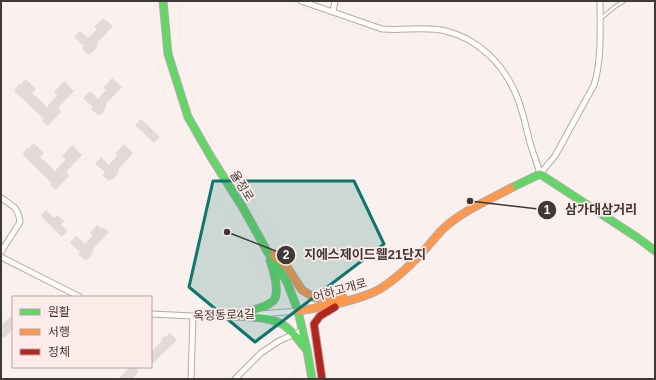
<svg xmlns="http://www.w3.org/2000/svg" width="656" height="380" viewBox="0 0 656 380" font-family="Helvetica,'Noto Sans KR',sans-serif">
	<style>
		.building { fill: #e1dad8 }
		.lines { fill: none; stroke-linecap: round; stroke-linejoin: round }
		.lane-casing { stroke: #b4acab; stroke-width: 4.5 }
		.street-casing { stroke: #b4acab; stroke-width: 7 }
		.fast-casing { stroke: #b4acab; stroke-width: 9 }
		.slow-casing { stroke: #b4acab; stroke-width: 9 }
		.jam-casing { stroke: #b4acab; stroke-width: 9 }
		.path { stroke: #e0dcdc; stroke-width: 1; stroke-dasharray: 1 3; stroke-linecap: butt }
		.lane { stroke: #fefdfc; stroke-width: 2.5 }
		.street { stroke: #fefdfc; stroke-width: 5 }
		.fast { stroke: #63d668; stroke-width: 7 }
		.slow { stroke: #ff974d; stroke-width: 7 }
		.jam { stroke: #b3261e; stroke-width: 7 }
		.marked { fill: #0f766e; fill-opacity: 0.2; stroke: #0f766e; stroke-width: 3; stroke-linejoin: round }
		.labels { text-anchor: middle; stroke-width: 3.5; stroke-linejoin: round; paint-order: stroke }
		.street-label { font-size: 12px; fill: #3f3837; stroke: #feecea }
		.leader { fill: none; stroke: #3f3837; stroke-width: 1.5 }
		.callout-dot { fill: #3f3837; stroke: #feecea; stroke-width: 1.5 }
		.mark-label { font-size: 12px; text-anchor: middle; font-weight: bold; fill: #fff }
		.callout-label { font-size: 13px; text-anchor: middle; font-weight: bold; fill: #3f3837; stroke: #feecea; stroke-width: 3.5; stroke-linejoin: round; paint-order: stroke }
	</style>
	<rect width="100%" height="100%" fill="#faf0ee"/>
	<path class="building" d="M103,18L113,26L97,43L98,44L96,46L97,47L91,54L90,53L88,55L82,48L84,46L74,37L80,31L88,38L97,29L94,27Z
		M112,78L122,87L106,104L107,105L105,107L106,108L103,111L104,112L101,115L99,114L98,115L91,109L93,107L83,98L90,91L98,99L106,90L103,88Z
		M26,79L36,89L32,93L47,107L57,95L54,92L64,81L74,91L58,108L61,112L48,126L42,121L44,119L14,91L16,90L15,89L19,84L20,85Z
		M141,119L160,137L154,143L135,125Z
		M34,143L44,153L40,157L55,171L66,159L62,156L72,145L82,155L66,172L69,176L56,190L50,185L52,183L23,155L24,154L23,153L27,148L28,149Z
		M124,144L133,153L118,170L119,171L117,173L118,174L112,180L111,179L109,181L102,175L105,172L95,164L101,157L109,165L117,156L115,154Z
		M46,210L54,218L57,215L64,221L61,224L67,231L62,237L41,216Z
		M97,225L102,229L103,227L109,232L93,249L94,250L92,252L93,253L87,260L86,259L85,260L78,254L80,252L70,243L76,236L85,244L93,235L90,233Z
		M13,314V329L4,338L1,335V326Z
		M170,333L177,340L151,365V352L162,341L161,340L165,336L166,337Z
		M130,367H135L139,371L132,379H118Z"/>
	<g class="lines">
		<defs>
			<path id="lane" d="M600,19L616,6L624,1"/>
			<path id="street" d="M301,1L382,29C404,31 425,26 446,31C478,39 502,63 515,92C522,107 525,123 529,139C532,151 537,162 540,174
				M333,12L335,1
				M540,174L555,156L594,85C602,59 600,29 600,1
				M1,198C13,206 18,207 20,222L1,252
				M1,257L80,297
				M151,314L193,316L236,315
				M248,315L298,311
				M191,379L193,316
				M235,379L261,353L279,341L303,330"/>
			<path id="fast" d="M163,1L168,54L188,117L211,157L243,208L267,251L287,282L298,311L307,350L312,379
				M511,188L540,174L638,238L655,251
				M234,316C243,313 269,307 274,300C280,291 273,269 270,260
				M236,316C250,317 273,317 285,326C293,332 299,341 306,349"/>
			<path id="slow" d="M273,255L287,267L302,290L315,298L324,299L344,298
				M298,311C323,307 358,301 380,289C391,282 403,272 413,262C424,252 433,239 443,229C462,211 489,200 511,188"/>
			<path id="jam" d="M322,379L314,324L320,316L335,307"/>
		</defs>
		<use href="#lane" class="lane-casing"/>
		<use href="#street" class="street-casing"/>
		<use href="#fast" class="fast-casing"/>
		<use href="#slow" class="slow-casing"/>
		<use href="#jam" class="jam-casing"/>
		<path class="path" d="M155,1V35L154,45L165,96L169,102L183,141L190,149L262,271L269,286
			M180,1C180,8 180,15 180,22C181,73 197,123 226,165C244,191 265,215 282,242C285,248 288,254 291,261
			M285,1L298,6
			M303,8L368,31
			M378,21L390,23
			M400,263L426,237
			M280,303L283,301L286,300
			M340,310L355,306
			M289,346L296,379"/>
		<use href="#lane" class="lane"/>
		<use href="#street" class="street"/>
		<use href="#fast" class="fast"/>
		<use href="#slow" class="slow"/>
		<use href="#jam" class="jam"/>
	</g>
	<path class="marked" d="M213,181H354L384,244L255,342L189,287Z"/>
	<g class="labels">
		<g class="street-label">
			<text transform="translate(242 186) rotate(58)" y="4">율정로</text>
			<text transform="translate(340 290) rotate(-16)" y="4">어하고개로</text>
			<text transform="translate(224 315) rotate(-2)" y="4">옥정동로4길</text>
		</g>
	</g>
	<path class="leader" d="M470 201L547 210M227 232L286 255"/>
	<g class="callout-dot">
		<circle cx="470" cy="201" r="4"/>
		<circle cx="227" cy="232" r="4"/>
		<circle cx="547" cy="210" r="10"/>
		<circle cx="286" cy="255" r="10"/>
	</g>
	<g class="mark-label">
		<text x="547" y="214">1</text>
		<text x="286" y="259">2</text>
	</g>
	<g class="callout-label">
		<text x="601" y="214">삼가대삼거리</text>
		<text x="365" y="259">지에스제이드웰21단지</text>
	</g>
	<rect width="656" height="380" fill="none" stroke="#3f3837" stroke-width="4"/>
	<rect x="12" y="296" width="140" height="72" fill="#feecea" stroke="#b2a4a2"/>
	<rect x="20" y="309" width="20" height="6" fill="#63d668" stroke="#b2a4a2"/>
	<text x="48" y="316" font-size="12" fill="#3f3837">원활</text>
	<rect x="20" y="329" width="20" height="6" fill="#ff974d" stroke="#b2a4a2"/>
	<text x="48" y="336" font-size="12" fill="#3f3837">서행</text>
	<rect x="20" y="349" width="20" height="6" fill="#b3261e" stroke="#b2a4a2"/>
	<text x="48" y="356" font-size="12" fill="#3f3837">정체</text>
</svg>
